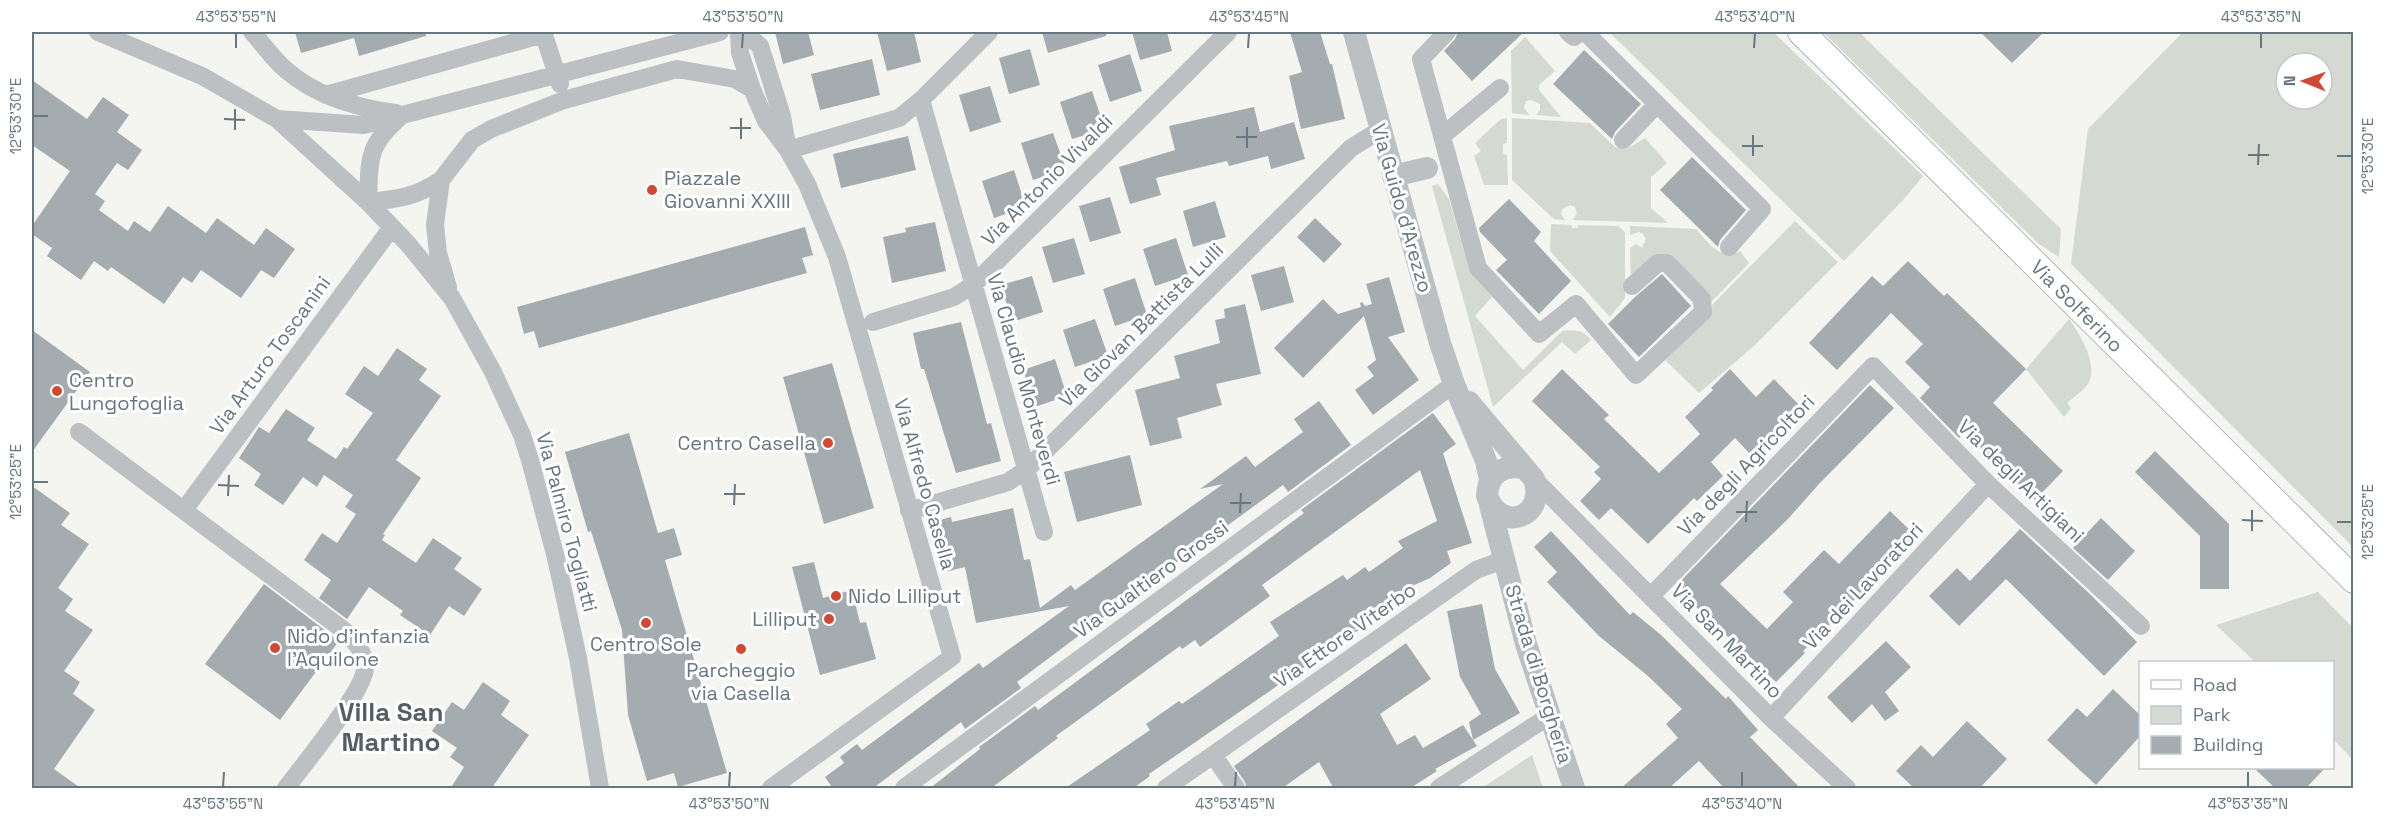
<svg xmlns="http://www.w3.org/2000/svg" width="2385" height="820" viewBox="0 0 2385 820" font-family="'Space Grotesk',sans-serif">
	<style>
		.green { fill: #d4d9d1; fill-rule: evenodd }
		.building { fill: #a4acb0 }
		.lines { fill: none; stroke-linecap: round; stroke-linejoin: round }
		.secondary-casing { stroke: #aeb4b7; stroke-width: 28 }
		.minor { stroke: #bcc0c3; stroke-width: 18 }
		.tertiary { stroke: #bcc0c3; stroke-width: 22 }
		.secondary { stroke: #fff; stroke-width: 26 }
		.ticks { fill: none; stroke: #66777f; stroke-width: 2 }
		.poi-dot { fill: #d24933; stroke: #fff; stroke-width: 2 }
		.labels { text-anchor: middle; stroke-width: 6; stroke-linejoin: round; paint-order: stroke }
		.poi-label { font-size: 20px; fill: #66777f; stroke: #fff; text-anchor: start }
		.street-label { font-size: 20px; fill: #66777f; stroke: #fff }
		.district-label { font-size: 26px; font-weight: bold; fill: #535f65; stroke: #fff }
		.neatline { fill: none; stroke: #66777f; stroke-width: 2 }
		.ticks-label { font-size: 15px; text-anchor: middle; fill: #66777f }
	</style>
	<rect width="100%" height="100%" fill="#f4f4f1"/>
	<path class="green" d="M1609,32H1773L1923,176L1904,199L1844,261Z
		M1823,32H1859L2061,229L2059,257L2039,244Z
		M2183,32H2353V547L2071,264L2088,129ZM2286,63H2322V99H2286Z
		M1525,37L1555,71L1539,85V90L1561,117L1536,115L1540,110V104L1531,100L1526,101L1524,107L1529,115L1512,113L1511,51Z
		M1507,118V143L1503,144V154L1507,155L1508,185H1484L1474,156L1481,151L1475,143L1501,119Z
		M1512,118L1590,123L1615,147L1627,149L1645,138L1667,163L1651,177V208L1668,223L1573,220L1577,213L1575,207L1570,205L1562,209L1561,214L1565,220L1554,219L1512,180Z
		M1438,184L1449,199L1469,269L1492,297L1475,316L1523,370L1562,331C1575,330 1583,330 1591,340L1575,354L1562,342L1493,407L1432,186Z
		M1795,221L1838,262L1754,346L1699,393L1665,360L1707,319L1712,305Z
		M1551,224L1571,225L1572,228H1578V225L1618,226L1625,232V298L1610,317L1550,251Z
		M1630,226L1696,229C1708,242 1721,262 1740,251L1749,263L1711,302L1677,263L1631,280L1630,248L1636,244L1642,248L1646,239L1643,234L1639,232L1630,235Z
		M2069,319C2080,334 2099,365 2088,384C2084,391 2073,397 2067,403L2071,408L2064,417L2026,369Z
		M2318,592L2353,628V760L2333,739L2332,662H2255L2216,625Z
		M1532,755L1543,788H1482Z"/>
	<path class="building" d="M295,32H425L426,36L359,56L354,38L301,53Z
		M775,32H808L814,55L783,64Z
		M877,32H914L921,62L887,71Z
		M1042,32H1106V36L1048,53Z
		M1132,32H1167L1172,51L1140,60Z
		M1290,32H1320L1330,64H1332L1345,119L1301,129L1289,76L1302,72Z
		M1458,32H1524L1472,81L1444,51L1455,39Z
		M1980,32H2044L2012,63Z
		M1030,49L1040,85L1009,94L999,58Z
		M1584,50L1641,104L1615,132L1612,139L1553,84Z
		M1130,54L1142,91L1110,102L1098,65Z
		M872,59L880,95L820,110L811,74Z
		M32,80L87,119L103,97L129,115L117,132L142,150L128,170L117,163L95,194L105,201L99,210L128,231L134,221L150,232L168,206L206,233L217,218L254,245L266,228L295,249L274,278L261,270L241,298L201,270L192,283L183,277L164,304L111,267L108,271L94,261L81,280L47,256L52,248L32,234V226L70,171L32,145Z
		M990,86L1001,122L970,132L959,95Z
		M1092,91L1105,129L1072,139L1060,102Z
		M1254,107L1260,132L1294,122L1305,159L1271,169L1268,156L1229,166L1227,161L1156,178L1161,195L1130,204L1119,167L1175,150L1169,126Z
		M1053,133L1066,169L1033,180L1021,143Z
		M908,136L916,170L841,188L833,154Z
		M1692,157L1746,210L1720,240L1718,247L1660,190Z
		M1014,170L1026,207L994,218L982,181Z
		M1110,197L1121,233L1090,242L1079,206Z
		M1509,199L1541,232L1534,241L1571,281L1539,314L1496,270L1507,260L1480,232L1479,228Z
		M1215,201L1226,237L1193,247L1183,211Z
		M1315,218L1342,244L1324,263L1297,237Z
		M935,222L946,271L892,283L883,237L906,232L905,228Z
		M805,227L813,255L802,258L807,273L539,348L534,331L524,334L517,307Z
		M1074,238L1085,274L1053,283L1042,247Z
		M1176,238L1188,275L1155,286L1143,249Z
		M1908,261L1944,296L1947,293L2026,369L1993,403L2063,471L2035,500L1965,432L1959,438L1920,398L1930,387L1905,362L1923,344L1891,313L1837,370L1809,343L1872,276L1883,286Z
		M1284,266L1294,302L1261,311L1251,275Z
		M1662,274L1691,306L1639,357L1608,324L1635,297Z
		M1032,276L1043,312L1012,322L1001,285Z
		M1389,277L1405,332L1388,337L1419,380L1373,415L1355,390L1374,376L1367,367L1376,360L1364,316L1303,378L1274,348L1323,299L1338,314L1361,307L1360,303L1362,302L1365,306L1372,304L1366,284Z
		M1135,278L1147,315L1115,326L1103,289Z
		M1245,304L1261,374L1216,384L1222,405L1177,418L1182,438L1150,446L1135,390L1180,378L1174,356L1220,343L1215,320L1225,318L1224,309Z
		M1095,319L1108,356L1075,367L1063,330Z
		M961,322L987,424L991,423L1001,461L956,473L924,369H921L913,333Z
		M32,330L90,372L32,452Z
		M397,348L427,369L419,380L441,396L396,460L421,478L383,534L385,535L382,540L416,563L433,538L462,558L454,569L482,589L464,616L449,606L430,635L400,615L403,611L369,587L347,619L319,598L331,580L304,560L322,533L337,543L356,514L345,507L353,495L324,475L317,487L303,477L283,505L254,485L261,474L239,458L259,427L269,433L286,409L315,428L307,440L336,459L344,447L347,449L373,413L345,394L364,366L378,376Z
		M1055,359L1067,396L1035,407L1023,370Z
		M832,363L874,508L824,524L783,377Z
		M1562,369L1609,415L1604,419L1659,473L1700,434L1685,417L1713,390L1711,388L1730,369L1756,397L1774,379L1802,408L1751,455L1735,438L1711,462L1723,476L1697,501L1694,498L1648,544L1611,508L1599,520L1580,501L1601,479L1594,472L1600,467L1532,401Z
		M1870,385L1894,408L1819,484L1787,520L1720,584L1767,629L1793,602L1783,592L1824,550L1839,564L1890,511L1917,537L1803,651L1805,653L1776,682L1675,587Z
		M1319,401L1351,445L1288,492L1283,485L1157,577L1017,682L1021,688L965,729L961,722L872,789H833L825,777L844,763L840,757L857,744L862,750L979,663L983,668L1069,606L976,623L965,567L941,573L929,523L951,517L952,522L1013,508L1024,560L1030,559L1040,608L1071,585L1075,590L1223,484L1200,489L1246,456L1255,467L1303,432L1294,419Z
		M1433,413L1456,444L1443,453L1472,543L1447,551L1451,563L1430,578L1412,586L1414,589L1353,630L1360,629L1149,774L1150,776L1132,789H1064L1150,730L1146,724L1179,701L1182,704L1279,636L1270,622L1343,575L1347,580L1365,567L1369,572L1403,548L1398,541L1437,521L1420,470L1262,585L1270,596L1200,647L1195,640L1182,649L1180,646L1056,736L1058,738L990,789H929L980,749L979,747L1035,706L1038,710L1304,513L1301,510Z
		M629,433L658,533L674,528L682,555L665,560L727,773L678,787L674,773L647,781L628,715L622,630L591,531L588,532L565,452Z
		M2155,451L2229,524V589H2200V536L2135,472Z
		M1130,455L1142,505L1077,522L1064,472Z
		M32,486L70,513L61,525L89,544L58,588L73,599L65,611L93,630L64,671L80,682L73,694L95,710L54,769L82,789H32Z
		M2101,518L2135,551L2108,580L2073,548Z
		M2020,529L2092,596L2137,642L2104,676L2006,579L1959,626L1929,596L1957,568L1970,581Z
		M1551,531L1630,615L1633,612L1661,635L1726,699L1728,696L1758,730L1750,737L1801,789H1725L1699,761L1668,789H1620L1678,738L1666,724L1682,709L1648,676L1599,636L1547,582L1557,572L1534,547Z
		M814,562L823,598L852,590L860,623L866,622L876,659L820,675L792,567Z
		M264,584L339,641L280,720L205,664Z
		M1482,604L1495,669L1520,713L1473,740L1477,746L1435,769L1437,771L1409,789H1334L1319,762L1281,789H1247L1245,782L1234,766L1406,643L1431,679L1380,714L1397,745L1415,735L1423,748L1463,725L1473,740L1469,722L1481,714L1460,677L1447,611Z
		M1886,641L1911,667L1885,692L1899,711L1885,721L1872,704L1852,723L1827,697Z
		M483,682L510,701L501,715L529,735L491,789H450L464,767L450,757L457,748L432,731L452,702L464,710Z
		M2113,689L2140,715V736L2096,785L2047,740L2077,708L2087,717Z
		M1967,721L2007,759L1979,789H1915L1896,771L1921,745L1933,757Z
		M2254,768H2325L2305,789H2276Z"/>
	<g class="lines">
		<defs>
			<path id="secondary" d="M1801,32L2354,580"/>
		</defs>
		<use href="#secondary" class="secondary-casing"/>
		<path class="minor" d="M98,32L202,76L277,119L368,202L408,244L452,298L493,372L522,435L530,460L556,558L578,658L600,788
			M252,32C263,44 273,59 286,70C316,96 357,108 396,113
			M543,32L560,84
			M739,32L740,53L752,89L766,121L788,150L807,184L837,257L952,657L771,788
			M744,32L760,46L782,116L787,145
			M1447,32L1421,59L1478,268L1539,334L1576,304L1636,375L1703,312L1702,299L1667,263H1658L1632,286
			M1568,32L1574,37L1580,32
			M1585,32L1762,209L1729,247
			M326,95L544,34
			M921,100L1044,532
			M277,119L364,125L720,32
			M1442,136L1500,88
			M1623,140L1657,104
			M788,150L899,118L921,100L989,32
			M368,202C370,159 366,147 400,117
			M368,202C398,199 416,197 441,180
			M448,287L438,253L435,225L441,180L472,140L491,129L564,100L677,69L735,79L752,89
			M873,322L954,297L973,285L1228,32
			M79,432L346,632C356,643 365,652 365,668C365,690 302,767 286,788
			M1534,479L1771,718L1847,788
			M184,510L392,227
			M909,511L1008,482L1027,469L1351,148L1380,130
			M1652,595L1873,366L1988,484L2141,626
			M1771,718L1988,484
			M1213,755L1236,788
			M904,788L1454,384
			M1166,788L1476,570L1506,559
			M1439,788L1549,716"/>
		<path class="tertiary" d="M1354,32L1440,343L1454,384L1486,461L1490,480
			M1393,176L1427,168
			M1469,402L1534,479C1547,517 1501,534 1487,496C1488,474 1503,463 1525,469
			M1490,505L1526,644L1574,788"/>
		<use href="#secondary" class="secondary"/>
	</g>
	<path class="ticks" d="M236,48V33M742,48L743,33M1248,48L1249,33M1754,48L1755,33M2261,48V33M33,116H48M224,119L245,120M730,128H751M235,130V109M1236,137H1257M741,139V118M1742,146H1763M1247,148V127M2248,155H2269M1753,156V135M2337,156H2352M2258,165L2259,144M33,482H48M218,485L239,486M724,494H745M228,496L229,475M1230,503H1251M734,505L735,484M1736,512H1757M1240,513L1241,493M2242,520L2263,521M1746,522L1747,501M2337,522H2352M2252,531V510M223,787L224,772M729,787L730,772M1235,787L1236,772M1742,787V772M2248,787V772"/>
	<g class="poi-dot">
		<circle cx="652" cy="190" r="6"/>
		<circle cx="57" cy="391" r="6"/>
		<circle cx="828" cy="443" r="6"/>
		<circle cx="836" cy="596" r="6"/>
		<circle cx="829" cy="619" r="6"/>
		<circle cx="646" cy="623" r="6"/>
		<circle cx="275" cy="648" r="6"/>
		<circle cx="741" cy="649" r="6"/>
	</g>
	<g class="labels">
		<g class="poi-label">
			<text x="664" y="185">Piazzale<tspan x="664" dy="23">Giovanni XXIII</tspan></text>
			<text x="69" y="387">Centro<tspan x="69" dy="23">Lungofoglia</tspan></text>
			<text x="816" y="450" text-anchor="end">Centro Casella</text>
			<text x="848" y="603">Nido Lilliput</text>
			<text x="817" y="626" text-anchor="end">Lilliput</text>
			<text x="287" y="643">Nido d'infanzia<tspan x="287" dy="23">l'Aquilone</tspan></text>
			<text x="646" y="651" text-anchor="middle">Centro Sole</text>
			<text x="741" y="677" text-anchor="middle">Parcheggio<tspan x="741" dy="23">via Casella</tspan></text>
		</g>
		<g class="street-label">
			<text transform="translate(1047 180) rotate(-45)" y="7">Via Antonio Vivaldi</text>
			<text transform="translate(1402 208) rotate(74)" y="7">Via Guido d'Arezzo</text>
			<text transform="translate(2077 306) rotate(45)" y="7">Via Solferino</text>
			<text transform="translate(1141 325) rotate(-45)" y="7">Via Giovan Battista Lulli</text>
			<text transform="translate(270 355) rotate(-54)" y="7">Via Arturo Toscanini</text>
			<text transform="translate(1024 379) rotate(74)" y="7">Via Claudio Monteverdi</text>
			<text transform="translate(1746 465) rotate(-46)" y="7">Via degli Agricoltori</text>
			<text transform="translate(2021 481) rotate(44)" y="7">Via degli Artigiani</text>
			<text transform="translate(925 484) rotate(74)" y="7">Via Alfredo Casella</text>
			<text transform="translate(567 522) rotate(75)" y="7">Via Palmiro Togliatti</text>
			<text transform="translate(1151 579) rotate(-36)" y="7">Via Gualtiero Grossi</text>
			<text transform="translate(1863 586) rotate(-47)" y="7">Via dei Lavoratori</text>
			<text transform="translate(1345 635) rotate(-35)" y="7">Via Ettore Viterbo</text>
			<text transform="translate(1727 641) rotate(46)" y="7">Via San Martino</text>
			<text transform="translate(1539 674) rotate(73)" y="7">Strada di Borgheria</text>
		</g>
		<g class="district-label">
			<text x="391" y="721">Villa San<tspan x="391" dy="30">Martino</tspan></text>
		</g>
	</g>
	<rect width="2385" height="820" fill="none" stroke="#ffffff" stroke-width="66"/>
	<rect x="2139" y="661" width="195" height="108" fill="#ffffff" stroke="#c2c9cc" stroke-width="1.5"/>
	<rect x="2151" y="680" width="30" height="9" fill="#ffffff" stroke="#c2c9cc" stroke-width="1.5"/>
	<text x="2193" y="691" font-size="18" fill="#66777f">Road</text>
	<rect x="2151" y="706" width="30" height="18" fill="#d4d9d1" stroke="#c2c9cc" stroke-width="1.5"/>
	<text x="2193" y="721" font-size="18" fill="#66777f">Park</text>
	<rect x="2151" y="736" width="30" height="18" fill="#a4acb0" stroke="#c2c9cc" stroke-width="1.5"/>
	<text x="2193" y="751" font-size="18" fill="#66777f">Building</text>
	<g transform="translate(2304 81) rotate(271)"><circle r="28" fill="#ffffff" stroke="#c2c9cc" stroke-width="1.5"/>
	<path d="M0-4.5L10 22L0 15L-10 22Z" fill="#d24933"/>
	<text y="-9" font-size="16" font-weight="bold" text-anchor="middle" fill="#66777f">N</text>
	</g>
	<rect x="33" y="33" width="2319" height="754" class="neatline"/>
	<g class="ticks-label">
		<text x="236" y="22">43°53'55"N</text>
		<text x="743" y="22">43°53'50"N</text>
		<text x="1249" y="22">43°53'45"N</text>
		<text x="1755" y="22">43°53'40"N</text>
		<text x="2261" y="22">43°53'35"N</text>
		<text transform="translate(16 116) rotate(-90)" y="5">12°53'30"E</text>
		<text transform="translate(2368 156) rotate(-90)" y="5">12°53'30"E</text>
		<text transform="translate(16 482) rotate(-90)" y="5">12°53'25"E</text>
		<text transform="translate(2368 522) rotate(-90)" y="5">12°53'25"E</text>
		<text x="223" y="809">43°53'55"N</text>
		<text x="729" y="809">43°53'50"N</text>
		<text x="1235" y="809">43°53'45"N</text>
		<text x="1742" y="809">43°53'40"N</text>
		<text x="2248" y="809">43°53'35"N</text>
	</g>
</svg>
